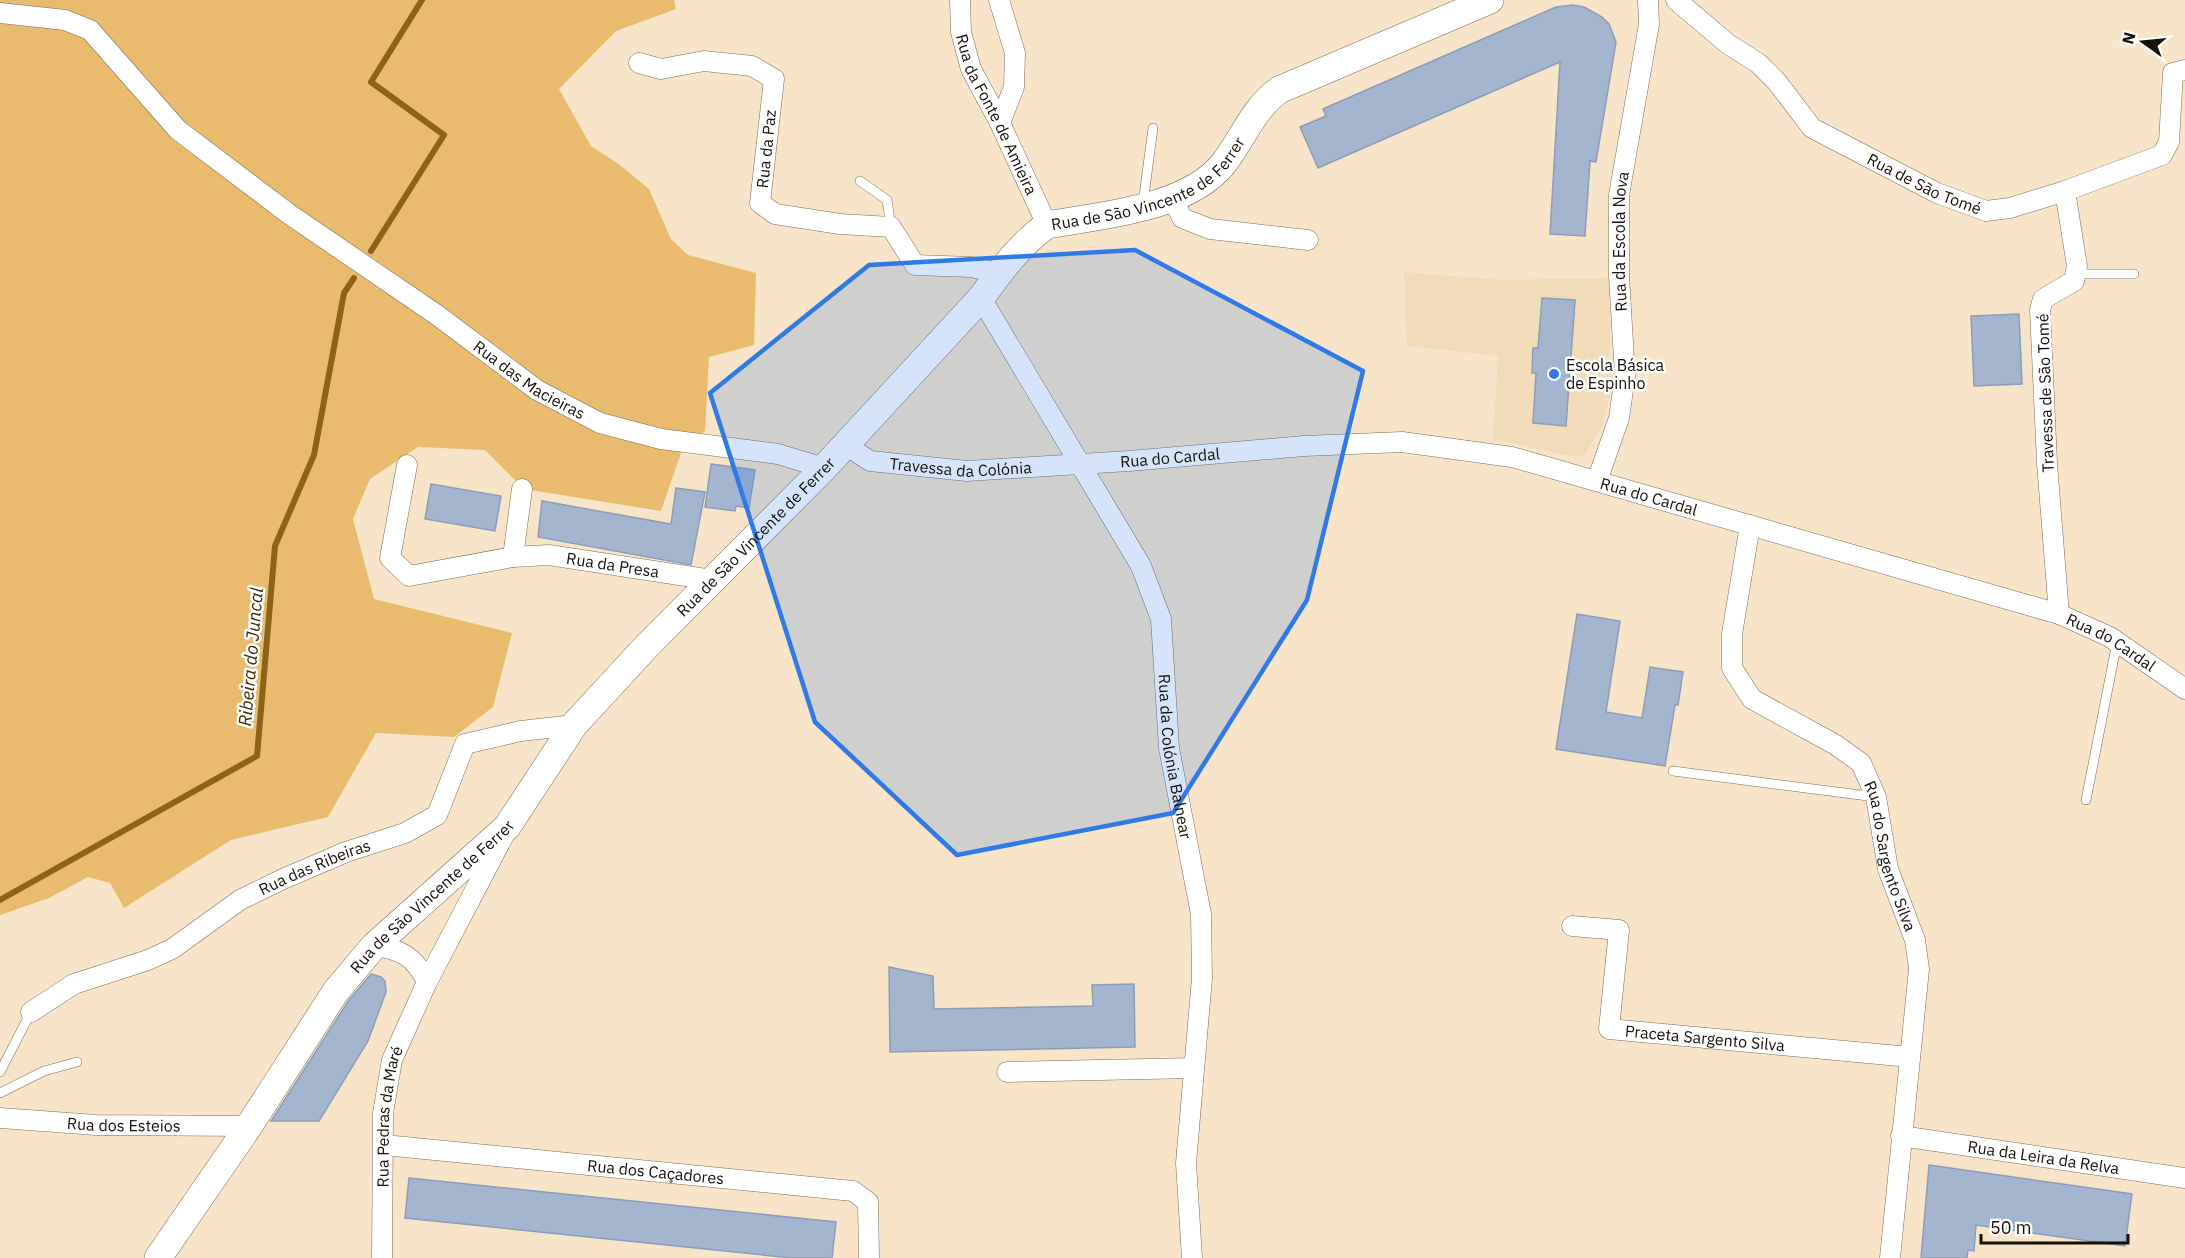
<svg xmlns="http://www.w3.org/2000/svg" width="2185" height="1258" viewBox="0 0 2185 1258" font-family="'IBM Plex Sans',sans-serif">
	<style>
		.built { fill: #f2dbb8 }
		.green { fill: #e9bb6f }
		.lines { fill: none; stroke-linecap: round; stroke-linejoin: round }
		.stream { stroke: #8b6418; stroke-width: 6 }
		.building { fill: #a3b5cf; stroke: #8c9db7; stroke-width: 1.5 }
		.lane-casing { stroke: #7c6c53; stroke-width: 10 }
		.street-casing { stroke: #7c6c53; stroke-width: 21 }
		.secondary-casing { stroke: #7c6c53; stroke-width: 28 }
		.lane { stroke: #fff; stroke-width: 9 }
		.street { stroke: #fff; stroke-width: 20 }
		.secondary { stroke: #fff; stroke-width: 27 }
		.marked { fill: #2f7ae7; fill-opacity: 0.2; stroke: #2f7ae7; stroke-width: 4.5; stroke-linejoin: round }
		.poi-dot { fill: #2f7ae7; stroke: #fff; stroke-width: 2 }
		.labels { text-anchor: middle; stroke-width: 5; stroke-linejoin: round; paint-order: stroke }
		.street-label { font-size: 16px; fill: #150f06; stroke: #fff }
		.poi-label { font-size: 16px; fill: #150f06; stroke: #fff; text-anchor: start }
		.water-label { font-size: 18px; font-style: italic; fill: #3f2900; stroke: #fff }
	</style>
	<rect width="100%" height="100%" fill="#f8e5c9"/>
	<path class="built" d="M1404,272L1502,280L1609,278L1611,391L1603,424L1585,454L1578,457L1565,455L1493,439L1498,356L1407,346Z"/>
	<path class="green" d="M0,0H674L676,9L616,31L559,89L591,146L620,165L649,189L671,239L688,255L756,273L754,345L709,357L705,431L682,450L661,511L524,489L485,450L418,447L370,479L353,519L374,599L512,633L493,707L454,737L376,733L328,817L231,840L124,908L110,883L88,877L49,898L0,915Z"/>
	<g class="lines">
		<path class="stream" d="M371,251L444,135L371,82L422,0
			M0,900L257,756L275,546L314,455L344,293L354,278"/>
	</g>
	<path class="building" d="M1573,5L1584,7L1602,17L1609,24L1616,42L1596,162L1590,161L1585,236L1550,234L1560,62L1318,168L1300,127L1326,116L1323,109L1556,7Z
		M1542,298L1575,300L1566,426L1533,423L1536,373H1532L1533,348H1538Z
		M2019,314L2022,384L1974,386L1971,316Z
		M711,464L755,470L749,508L736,506L735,511L705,507Z
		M431,484L501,496L495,531L425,519Z
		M676,488L705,492L691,565L538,537L542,501L671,524Z
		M1577,614L1620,621L1606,712L1642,718L1650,667L1683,672L1678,705H1675L1665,766L1556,749Z
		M889,967L933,976L934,1009L1093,1006L1092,985L1134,984L1135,1047L890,1052Z
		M371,974L381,977L385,981L386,992L368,1041L319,1121H271L349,1000Z
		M1929,1165L2132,1194L2125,1246L1976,1225L1974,1251L1968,1250L1967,1258H1921Z
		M409,1178L836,1222L832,1258H792L405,1218Z"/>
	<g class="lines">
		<defs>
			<path id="lane" d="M860,181L887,200L891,227
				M1143,203L1153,128
				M2075,274H2134
				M1673,771L1876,797
				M2086,800L2117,642
				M0,1072L31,1012
				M0,1093L44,1071L77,1062"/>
			<g id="street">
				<path id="s1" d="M960,0L961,32L971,69L1000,123L1047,225"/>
				<path d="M999,0L1015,53L1014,87L1000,123"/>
				<path id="s2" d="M1676,0L1728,44L1758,63L1777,82L1812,128L1937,193L1986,211L2010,208L2065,191L2162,155L2169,142L2173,73L2185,70"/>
				<path id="s3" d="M0,13L65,20L90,30L178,130L289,214L437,315L537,390L600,423L661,439L778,454L824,468"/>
				<path d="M639,63L661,69L704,61L752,66L774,79L760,203L775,214L840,224L891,227L915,265L971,267L999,273"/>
				<path d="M1173,198L1182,218L1210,229L1308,240"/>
				<path id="s4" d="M981,298L1141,566L1161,619L1169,748L1201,914L1202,978L1186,1163L1192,1258"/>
				<path id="s5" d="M844,444L870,461L967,471L1129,461L1304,446L1402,442L1512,457L2059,614L2110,637L2185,689"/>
				<path id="s6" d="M407,465L390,558L409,576L513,557L549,555L712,580"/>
				<path id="s7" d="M1597,481L1619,418L1625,376L1619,276V195L1649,24L1648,0"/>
				<path id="s8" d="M1750,525L1732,634V668L1752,699L1836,745L1861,763L1876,797L1888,869L1915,940L1919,969L1890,1258"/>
				<path d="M513,557L522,489"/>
				<path d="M2059,614L2047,463L2040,310L2043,299L2074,281L2077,266L2065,191"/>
				<path id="s9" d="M1572,926L1619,930L1609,1029L1910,1057"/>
				<path d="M374,946C401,949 415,957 427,982"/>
				<path id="s10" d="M31,1012L74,984L148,960L172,949L240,900L283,879L346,852L405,833L437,815L465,744L521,731L574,725"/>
				<path d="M1007,1072L1194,1068"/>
				<path id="s11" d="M0,1118L96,1125L249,1126"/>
				<path id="s12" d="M1901,1136L2185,1178"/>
				<path id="s13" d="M384,1145L853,1191L868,1202L869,1258"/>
				<path id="s14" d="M382,1258L383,1113L392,1060L427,982L504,835"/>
			</g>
			<g id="secondary">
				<path id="s15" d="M158,1258L249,1126L336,991L374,946L507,827L574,725L644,649L824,468L981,298C1000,272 1020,244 1047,225C1101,215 1188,209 1224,163C1243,138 1253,109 1279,90L1490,0"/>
			</g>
		</defs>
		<use href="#lane" class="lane-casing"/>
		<use href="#street" class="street-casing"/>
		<use href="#secondary" class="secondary-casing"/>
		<use href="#lane" class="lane"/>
		<use href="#street" class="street"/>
		<use href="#secondary" class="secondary"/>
	</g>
	<path class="marked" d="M1135,250L1363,371L1307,600L1173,813L957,855L815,722L710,393L869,265Z"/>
	<circle class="poi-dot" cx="1554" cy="374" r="6"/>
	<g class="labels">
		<g class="street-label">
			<text dy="6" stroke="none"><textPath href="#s1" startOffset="122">Rua da Fonte de Amieira</textPath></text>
			<text transform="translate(766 149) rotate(-84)" y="6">Rua da Paz</text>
			<text dy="6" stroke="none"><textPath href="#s15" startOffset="1482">Rua de São Vincente de Ferrer</textPath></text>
			<text dy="6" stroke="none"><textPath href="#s2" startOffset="314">Rua de São Tomé</textPath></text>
			<text dy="6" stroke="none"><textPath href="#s7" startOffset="244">Rua da Escola Nova</textPath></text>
			<text dy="6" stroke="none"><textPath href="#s3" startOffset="657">Rua das Macieiras</textPath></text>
			<text transform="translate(2045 393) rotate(-92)" y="6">Travessa de São Tomé</text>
			<text dy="6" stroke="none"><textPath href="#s5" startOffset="332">Rua do Cardal</textPath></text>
			<text dy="6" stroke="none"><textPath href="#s5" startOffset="122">Travessa da Colónia</textPath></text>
			<text dy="6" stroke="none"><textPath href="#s5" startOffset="818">Rua do Cardal</textPath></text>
			<text dy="6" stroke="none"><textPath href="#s15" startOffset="942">Rua de São Vincente de Ferrer</textPath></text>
			<text dy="6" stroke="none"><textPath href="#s6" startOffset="327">Rua da Presa</textPath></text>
			<text dy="6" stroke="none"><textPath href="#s5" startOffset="1304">Rua do Cardal</textPath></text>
			<text dy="6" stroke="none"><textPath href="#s4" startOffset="507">Rua da Colónia Balnear</textPath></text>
			<text dy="6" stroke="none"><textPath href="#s8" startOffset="406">Rua do Sargento Silva</textPath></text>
			<text dy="6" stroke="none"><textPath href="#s10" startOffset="321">Rua das Ribeiras</textPath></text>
			<text dy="6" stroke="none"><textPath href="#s15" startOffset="456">Rua de São Vincente de Ferrer</textPath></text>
			<text dy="6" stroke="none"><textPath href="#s9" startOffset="243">Praceta Sargento Silva</textPath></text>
			<text dy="6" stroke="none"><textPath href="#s14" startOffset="142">Rua Pedras da Maré</textPath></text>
			<text dy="6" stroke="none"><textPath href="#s11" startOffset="124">Rua dos Esteios</textPath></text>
			<text dy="6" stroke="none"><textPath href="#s12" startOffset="144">Rua da Leira da Relva</textPath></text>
			<text dy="6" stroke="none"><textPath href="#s13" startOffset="273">Rua dos Caçadores</textPath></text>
		</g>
		<g class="poi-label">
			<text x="1566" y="371">Escola Básica<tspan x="1566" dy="18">de Espinho</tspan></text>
		</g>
		<g class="water-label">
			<text transform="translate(251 657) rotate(-85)" y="6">Ribeira do Juncal</text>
		</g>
	</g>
	<g transform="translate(2143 42) rotate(285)" stroke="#ffffff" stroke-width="4.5" paint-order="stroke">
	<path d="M0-4.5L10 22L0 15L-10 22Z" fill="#150f06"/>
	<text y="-9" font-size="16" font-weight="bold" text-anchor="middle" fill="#150f06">N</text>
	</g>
	<path d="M1981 1234v9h147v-9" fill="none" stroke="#150f06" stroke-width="3"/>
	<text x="1990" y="1234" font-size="18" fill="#150f06" stroke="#ffffff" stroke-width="4.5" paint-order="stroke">50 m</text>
</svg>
